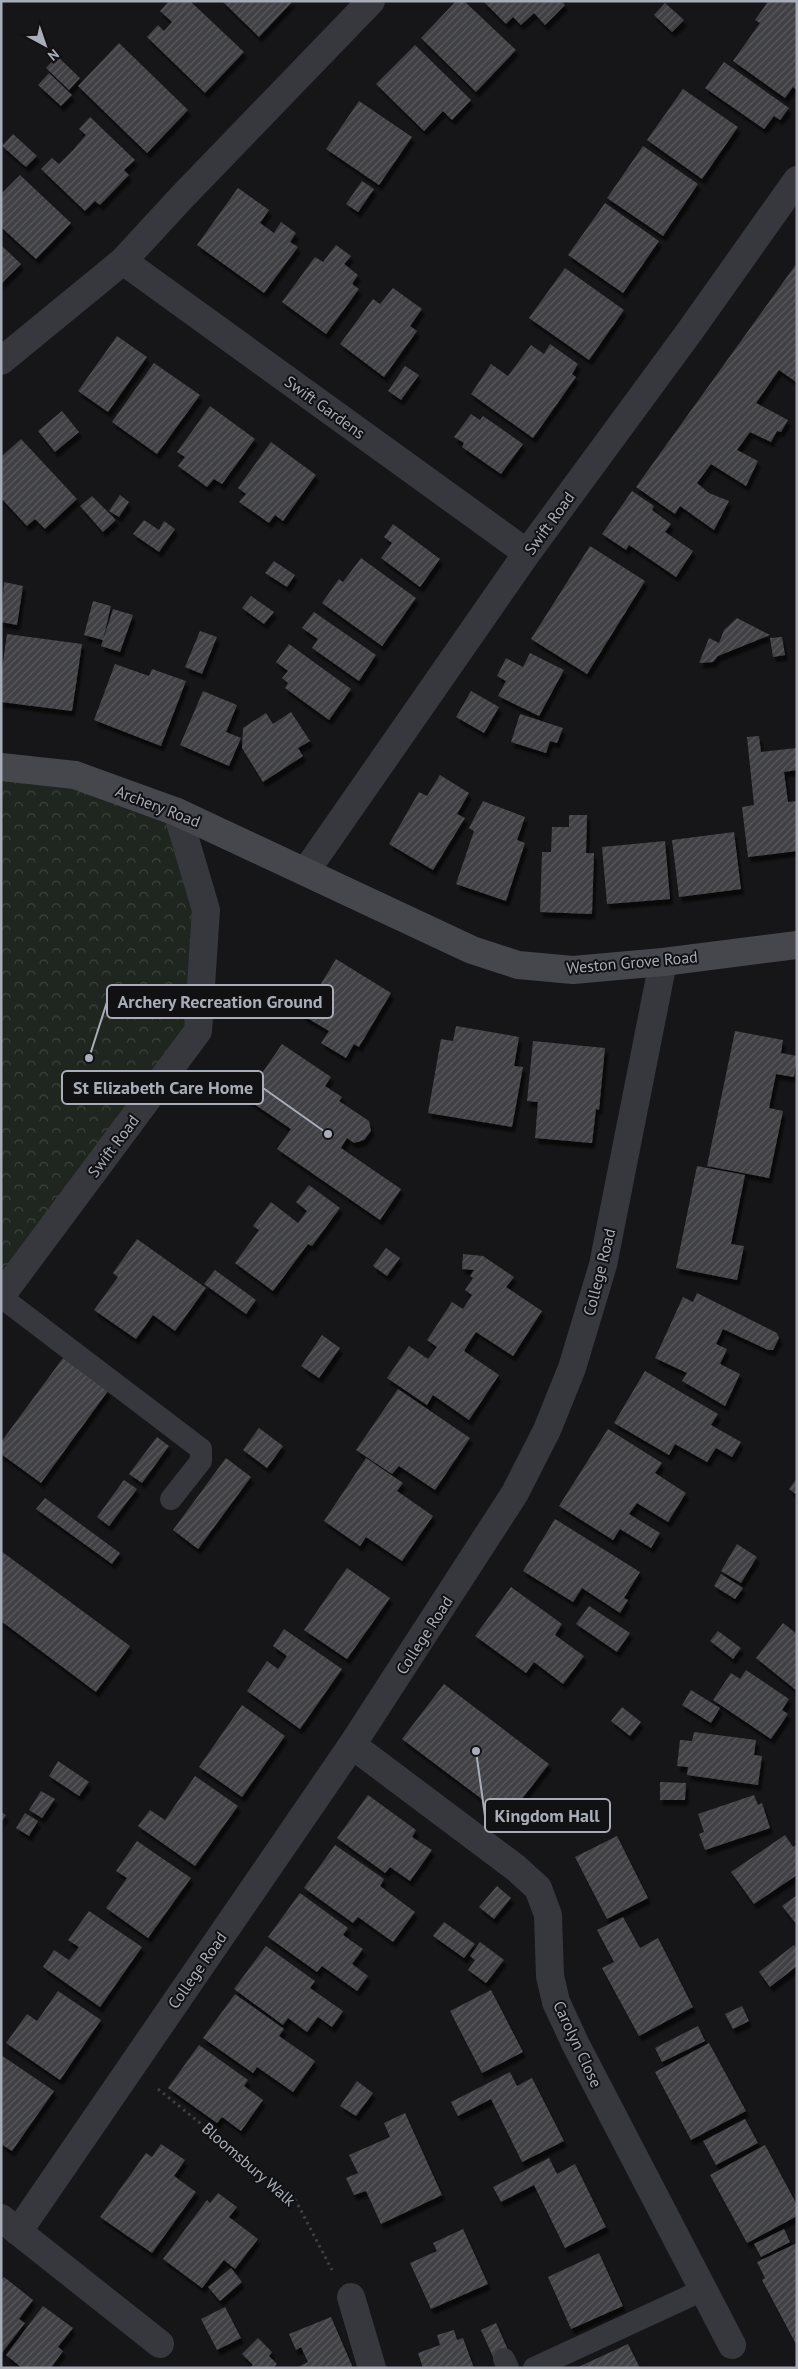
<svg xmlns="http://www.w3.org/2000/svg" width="798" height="2369" viewBox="0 0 798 2369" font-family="'PT Sans',sans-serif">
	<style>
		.park { fill: url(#park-crowns) }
		.building { fill: url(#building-hatch); filter: url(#shadow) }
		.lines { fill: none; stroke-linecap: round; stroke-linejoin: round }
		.path { stroke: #3d3f44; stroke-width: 3; stroke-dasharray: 2.5 4; stroke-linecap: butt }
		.lane { stroke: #37383d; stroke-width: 22 }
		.street { stroke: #37383d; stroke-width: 28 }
		.secondary { stroke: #45474d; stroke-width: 28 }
		.labels { text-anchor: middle; stroke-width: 4; stroke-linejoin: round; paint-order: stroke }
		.street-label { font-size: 16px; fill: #a8adb8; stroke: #111113 }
		.leader { fill: none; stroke: #a8adb8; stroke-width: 2 }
		.callout-dot { fill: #a8adb8; stroke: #111113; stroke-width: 2 }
		.callout { fill: #111113; stroke: #a8adb8; stroke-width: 2 }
		.callout-label { font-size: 18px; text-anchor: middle; font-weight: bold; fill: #a8adb8 }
	</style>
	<defs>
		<pattern id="park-crowns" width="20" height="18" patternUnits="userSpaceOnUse" patternTransform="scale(1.25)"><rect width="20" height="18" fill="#1e261f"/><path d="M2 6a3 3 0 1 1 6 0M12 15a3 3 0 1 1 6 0" fill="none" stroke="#3c433d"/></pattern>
		<pattern id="building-hatch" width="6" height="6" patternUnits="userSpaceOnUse" patternTransform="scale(1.25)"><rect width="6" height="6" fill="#404145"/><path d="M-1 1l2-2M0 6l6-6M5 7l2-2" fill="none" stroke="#595a5e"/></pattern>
		<filter id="shadow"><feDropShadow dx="3" dy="5.5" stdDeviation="1" flood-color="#0009"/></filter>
	</defs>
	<rect width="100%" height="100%" fill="#161618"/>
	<path class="park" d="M1,767L177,812L206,910L198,1031L1,1296Z"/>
	<path class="building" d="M169,1H190L244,52L205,93L147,37L158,25L164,31L172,22L160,11Z
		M222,1H293L259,37Z
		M456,1H464L516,50L476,92L421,38Z
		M483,1H561L565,5L545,25L534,13L521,25L513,17L506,24Z
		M764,1H797V90L793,87L785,98L733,61L760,23L755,20L767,3Z
		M665,3L684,20L672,32L654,15Z
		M119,43L188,110L147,153L78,86Z
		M415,45L471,100L452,120L443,111L424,131L376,84Z
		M57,56L80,78L69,90L46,68Z
		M724,62L789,108L780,120L774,116L764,129L705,88Z
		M49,73L72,95L61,106L38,85Z
		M683,89L738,127L702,179L647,140Z
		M359,101L412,137L379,185L326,149Z
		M90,117L135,160L124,170L129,175L100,205L95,201L85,211L41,169L52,158L59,164L73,150L86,135L79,129Z
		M13,134L37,156L26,167L2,146Z
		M643,146L698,184L663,236L607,198Z
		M20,175L71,223L36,259L1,227V194Z
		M362,181L374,189L358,212L346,204Z
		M238,188L269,210L260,223L274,233L281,222L296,233L290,242L298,247L264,293L197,245Z
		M605,203L659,241L623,293L568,255Z
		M1,245L21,264L1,284Z
		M336,245L351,256L344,264L358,275L352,284L359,289L326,334L282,302L315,257L323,262Z
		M797,263V380L796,382L779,370L756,403L788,420L781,432L777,431L771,442L750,432L737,450L758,461L746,486L711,464L697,483L709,493L729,501L714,530L680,506L675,514L636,487Z
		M565,268L624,310L589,360L529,318Z
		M393,288L422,309L410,326L417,331L384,377L340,344L373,299L380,304Z
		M117,336L147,357L108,412L78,391Z
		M550,344L578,364L572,374L576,377L533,438L471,394L491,364L508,376L531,345L544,354Z
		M154,363L200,395L157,454L112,422Z
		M405,366L419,375L401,400L388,391Z
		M210,406L255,439L222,484L214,479L207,487L178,466L185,457L177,452Z
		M62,411L79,432L55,452L38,431Z
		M471,414L480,420L483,416L523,444L501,474L462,447L464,443L454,437Z
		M21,439L77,499L45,529L35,519L27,526L1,498V457Z
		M271,442L316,475L283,521L275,515L269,523L239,502L246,494L238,488Z
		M632,491L654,506L652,510L671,524L665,532L693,551L676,577L629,545L626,550L602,534Z
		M120,495L129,502L119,517L109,511Z
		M92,496L116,520L103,532L80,506Z
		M144,520L159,530L164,521L175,529L159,552L133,534Z
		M393,524L440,559L420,587L381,558L392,543L384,537Z
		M590,546L645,581L587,674L531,639Z
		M361,558L416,598L382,646L322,603L339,579L343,582Z
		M274,561L295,575L287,587L265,573Z
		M4,582L23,586L17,625L1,622Z
		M251,596L274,612L264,624L242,608Z
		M93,601L111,606L103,640L84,635Z
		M113,609L133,615L120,652L101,646Z
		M314,612L376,655L359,681L312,648L318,639L302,628Z
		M737,618L770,635L718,656L713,662L699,663L709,638L719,643L724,630Z
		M200,631L217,637L202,674L185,667Z
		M7,634L82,644L72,711L1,702V675Z
		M782,637L785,655L773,657L770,638Z
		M289,644L351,689L329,720L285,688L288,683L282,678L288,671L276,662Z
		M530,653L564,670L539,716L498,696L506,681L497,676L506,658L523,667Z
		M115,664L149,676L152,669L186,681L161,746L94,720Z
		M203,691L237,705L226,732L241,738L229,766L180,745Z
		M471,691L499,707L484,733L456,717Z
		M291,712L310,741L298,748L303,756L263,782L242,748L243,728L266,713L273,724Z
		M520,714L563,728L557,743L550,741L546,753L511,742Z
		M759,736L761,752L796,748L797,770L784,772L788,802L797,801V851L748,857L742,807L754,805L747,737Z
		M440,775L469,793L457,814L465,818L433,870L389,844L419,792L427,796Z
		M483,801L525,817L517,840L525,843L506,901L456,884L474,831L469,828Z
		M569,815H587L586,853H594L592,914L540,912L542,852H551L552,827H569Z
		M734,832L741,889L679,897L672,840Z
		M665,841L670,899L607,904L602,847Z
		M336,959L391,993L359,1047L354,1044L346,1058L321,1043L329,1031L302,1015Z
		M456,1026L519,1037L514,1066L523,1067L512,1127L428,1113L441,1039L453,1041Z
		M735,1031L783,1040L781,1053L797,1056L794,1077L776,1074L769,1108L783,1111L769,1178L707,1166Z
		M533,1041L605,1048L599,1110L596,1109L592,1143L535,1138L538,1102L527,1101Z
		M282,1044L331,1077L325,1086L342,1097L339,1101L369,1121L371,1131L364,1140L354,1143L347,1138L341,1148L401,1189L380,1220L277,1149L291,1129L245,1098Z
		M697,1166L745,1175L731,1244L744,1246L737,1280L676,1268Z
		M309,1185L340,1208L312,1246L308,1244L273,1291L235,1263L259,1230L253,1226L271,1202L298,1223L307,1211L296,1202Z
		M137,1239L206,1288L175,1331L153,1315L136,1339L94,1310L118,1277L113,1273Z
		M386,1248L400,1258L387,1276L373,1266Z
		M463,1254L483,1256L514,1277L506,1287L542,1311L513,1356L476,1332L470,1341L464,1351L499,1375L469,1420L433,1395L427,1405L387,1378L409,1346L428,1359L437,1347L427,1340L452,1302L463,1309L472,1295L465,1290L473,1278L470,1276L474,1270L462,1269Z
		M215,1270L256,1300L246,1314L204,1284Z
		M697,1293L777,1333L779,1338L773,1350H768L723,1329L716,1344L727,1349L720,1364L740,1374L725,1406L682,1381L687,1373L655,1358L683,1297L693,1302Z
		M322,1335L340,1348L319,1378L301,1366Z
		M63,1358L108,1391L41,1483L1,1454V1442Z
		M645,1371L718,1414L711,1425L741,1442L732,1457L716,1448L707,1462L675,1444L669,1455L614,1423Z
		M398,1389L470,1438L435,1490L399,1466L392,1474L356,1450Z
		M259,1428L283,1446L267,1468L243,1450Z
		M608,1429L662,1463L655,1473L686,1493L668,1522L637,1503L629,1514L660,1533L651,1548L620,1529L613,1540L559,1506Z
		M157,1437L169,1446L142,1483L129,1474Z
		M226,1458L251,1477L198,1549L173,1530Z
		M366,1458L403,1483L397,1491L433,1516L402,1561L366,1537L360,1546L324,1521Z
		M797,1478V1495L789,1489Z
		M124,1480L137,1489L109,1526L97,1517Z
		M45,1498L120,1553L112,1564L36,1509Z
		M555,1519L640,1572L624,1598L628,1600L620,1613L582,1588L573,1602L523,1571Z
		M737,1544L757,1557L741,1583L721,1571Z
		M1,1551L130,1646L96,1692L1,1621Z
		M347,1568L390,1598L347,1659L304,1630Z
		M721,1574L743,1588L735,1599L714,1586Z
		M511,1587L562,1624L555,1635L584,1656L563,1684L534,1662L526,1673L475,1636Z
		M589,1606L630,1633L617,1652L576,1624Z
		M783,1623L797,1634V1691L756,1658Z
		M284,1629L342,1669L300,1729L247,1691L267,1661L278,1669L287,1656L273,1646Z
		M718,1631L741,1648L733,1659L710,1641Z
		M746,1670L789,1699L782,1710L788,1714L771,1739L713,1700L731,1673L740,1679Z
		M444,1684L549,1764L507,1818L402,1739Z
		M691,1690L720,1708L711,1723L682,1705Z
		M242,1705L285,1736L242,1797L199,1767Z
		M622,1707L641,1722L630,1736L611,1721Z
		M694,1732L756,1740L754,1755L762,1756L758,1785L687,1775L688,1767L677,1766L680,1740L692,1741Z
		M58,1761L89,1782L79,1796L49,1776Z
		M195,1776L238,1806L195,1866L138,1826L150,1810L165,1820Z
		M660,1782L686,1783L685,1800H660Z
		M41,1791L55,1799L42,1818L29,1810Z
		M368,1795L416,1830L412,1837L432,1850L410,1881L390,1867L385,1873L337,1838Z
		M754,1795L758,1805L762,1803L770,1828L705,1850L699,1834L704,1832L698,1814Z
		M1,1812L6,1815L1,1822Z
		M25,1813L38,1821L29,1836L16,1828Z
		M785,1835L793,1847L797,1845V1875L754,1904L731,1872Z
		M617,1836L648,1898L607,1919L575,1857Z
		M137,1841L191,1878L148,1938L106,1908L127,1878L116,1871Z
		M335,1845L384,1879L380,1886L415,1912L393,1942L358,1917L353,1923L304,1888Z
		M497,1886L511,1898L494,1919L479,1907Z
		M300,1893L348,1928L343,1935L363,1949L352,1964L368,1976L357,1991L322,1966L317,1972L268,1937Z
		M797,1895V1925L782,1906Z
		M89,1911L142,1947L100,2007L43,1967L54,1950L69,1960L79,1947L68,1940Z
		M623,1917L640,1948L658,1938L693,2007L639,2036L602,1968L614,1962L597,1930Z
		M444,1922L475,1944L464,1958L433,1936Z
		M480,1942L504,1960L486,1983L468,1970L475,1960L470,1956Z
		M794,1945L797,1948V1966L770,1987L759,1972Z
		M266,1946L315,1981L310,1988L343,2011L332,2027L318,2017L307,2032L288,2018L283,2025L234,1989Z
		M491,1990L523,2052L482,2073L450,2011Z
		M58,1991L101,2020L60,2080L6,2043L27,2014L37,2021Z
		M235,1994L284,2029L279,2036L315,2061L293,2092L257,2067L253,2073L203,2038Z
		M742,2006L749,2021L733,2029L725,2014Z
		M698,2026L705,2041L662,2062L655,2048Z
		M709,2043L746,2111L691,2140L655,2072Z
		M199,2045L248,2080L244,2086L263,2100L241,2131L222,2117L217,2123L168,2088Z
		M1,2055L54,2091L12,2151L1,2144Z
		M510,2072L517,2086L532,2078L564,2141L522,2162L491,2099L458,2116L451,2102Z
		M357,2081L373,2093L356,2116L340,2106Z
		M405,2113L442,2195L381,2224L366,2191L354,2195L346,2178L358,2173L349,2155L390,2137L384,2123Z
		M745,2119L758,2143L716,2165L703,2141Z
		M161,2144L185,2160L174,2176L196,2192L152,2253L100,2217L146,2153L152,2157Z
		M765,2145L797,2205V2216L747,2243L710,2175Z
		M549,2158L557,2174L575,2164L606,2227L565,2248L534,2185L501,2202L493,2187Z
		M218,2193L237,2207L229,2217L258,2239L235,2269L224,2260L202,2288L163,2259L207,2200L210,2203Z
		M463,2229L488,2284L431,2309L410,2263L437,2251L433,2243Z
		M784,2229L790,2242L761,2257L754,2244Z
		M797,2243V2346L762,2280L765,2278L757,2262Z
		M599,2253L623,2306L571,2329L548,2277Z
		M231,2268L242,2282L220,2301L208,2287Z
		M4,2277L33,2300L19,2319L25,2323L1,2354V2281Z
		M43,2306L73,2328L58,2347L63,2351L51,2368H22L6,2355Z
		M225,2307L241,2338L217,2350L201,2319Z
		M331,2317L353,2368H296L308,2362L301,2347L296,2350L289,2334Z
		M496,2323L509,2352L494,2359L481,2330Z
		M454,2330L457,2340L463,2338L474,2368H423L418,2353L440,2345L437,2335Z
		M258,2338L272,2352L269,2356L277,2364L273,2368H250L253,2365L242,2354Z
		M628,2344L640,2368H576Z"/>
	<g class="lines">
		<path class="path" d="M158,2089L296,2201L332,2270"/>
		<path class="lane" d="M1,1297L201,1449V1461L171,1499
			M504,2359L508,2368
			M534,2368L703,2290"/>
		<path class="street" d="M123,261L527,553
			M1,361L123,261L182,197L371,1
			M306,871L527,553L690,331L797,180
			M1,1296L198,1031L206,910L177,812
			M352,1745L516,1868L538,1888L548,1915L550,1976L556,2002L576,2045L732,2345
			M1,2218L160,2344
			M18,2232L352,1745L515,1493L547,1430L572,1368L603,1265L663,962
			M351,2297L372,2368"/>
		<path class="secondary" d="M1,767L75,775L177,812L472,950L518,965L573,970L663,962L797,945"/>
	</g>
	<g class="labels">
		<g class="street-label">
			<text transform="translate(325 407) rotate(36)" y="6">Swift Gardens</text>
			<text transform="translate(549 523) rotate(-54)" y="6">Swift Road</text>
			<text transform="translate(158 806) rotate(21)" y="6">Archery Road</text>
			<text transform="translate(632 962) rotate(-5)" y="6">Weston Grove Road</text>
			<text transform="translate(113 1146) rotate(-53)" y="6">Swift Road</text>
			<text transform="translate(599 1272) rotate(-76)" y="6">College Road</text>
			<text transform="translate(424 1635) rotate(-57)" y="6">College Road</text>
			<text transform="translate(197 1970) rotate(-55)" y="6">College Road</text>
			<text transform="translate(578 2044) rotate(65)" y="6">Carolyn Close</text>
			<text transform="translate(249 2164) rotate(41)" y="6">Bloomsbury Walk</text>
		</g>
	</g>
	<path class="leader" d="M89 1058L107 1002M328 1134L263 1088M476 1751L485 1816"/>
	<g class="callout-dot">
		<circle cx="89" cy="1058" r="5"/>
		<circle cx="328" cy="1134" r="5"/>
		<circle cx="476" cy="1751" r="5"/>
	</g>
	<g class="callout">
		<rect x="107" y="985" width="226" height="33" rx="5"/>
		<rect x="62" y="1071" width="201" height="33" rx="5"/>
		<rect x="485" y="1799" width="125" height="33" rx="5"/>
	</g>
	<g class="callout-label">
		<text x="220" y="1008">Archery Recreation Ground</text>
		<text x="163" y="1094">St Elizabeth Care Home</text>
		<text x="547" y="1822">Kingdom Hall</text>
	</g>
	<rect width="798" height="2369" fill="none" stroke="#a8adb8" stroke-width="5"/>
	<g transform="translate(45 45) rotate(140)" stroke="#111113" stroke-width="4" paint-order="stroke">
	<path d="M0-4L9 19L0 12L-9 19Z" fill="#a8adb8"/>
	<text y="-8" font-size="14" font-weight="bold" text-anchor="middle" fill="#a8adb8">N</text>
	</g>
</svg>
